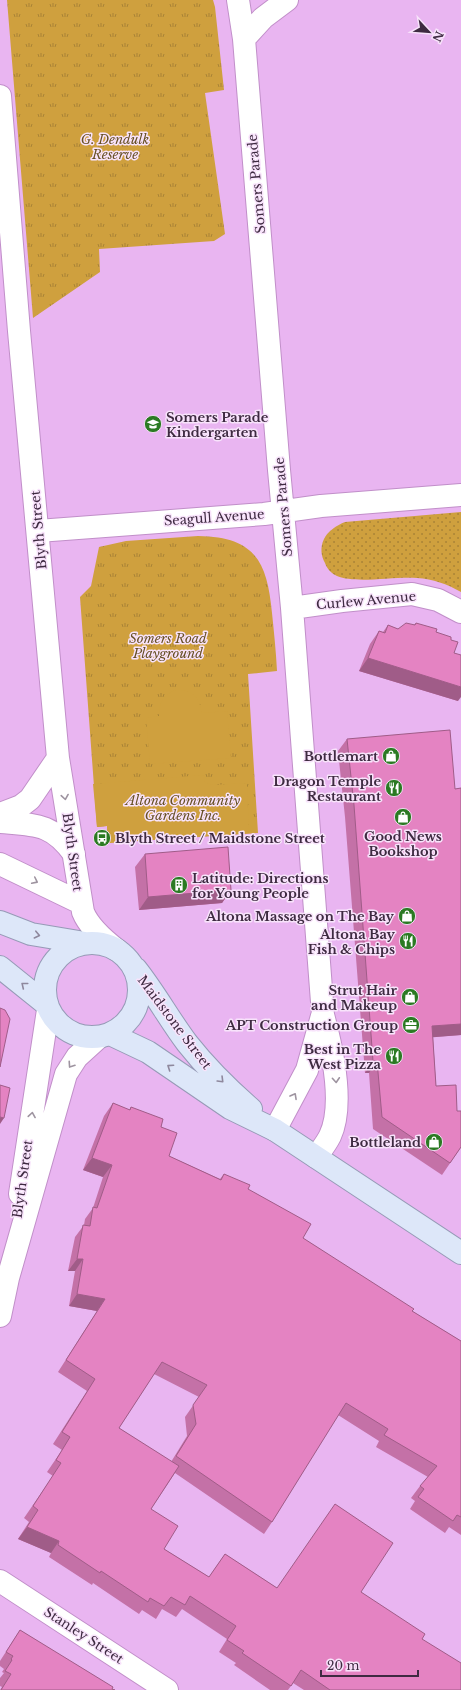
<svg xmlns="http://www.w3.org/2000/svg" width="461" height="1690" viewBox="0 0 461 1690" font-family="'Libre Baskerville',serif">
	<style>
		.grass { fill: url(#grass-dots) }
		.park { fill: url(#park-tufts) }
		.garden { fill: #cfa03e }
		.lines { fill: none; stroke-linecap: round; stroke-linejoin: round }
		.minor-casing { stroke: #c18fc9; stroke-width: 24 }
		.major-casing { stroke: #969ab6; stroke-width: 24 }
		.minor { stroke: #fff; stroke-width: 22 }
		.major { stroke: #dde7f9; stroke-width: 22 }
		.wall { fill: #c471a7; fill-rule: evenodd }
		.shaded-wall { fill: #a05c88 }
		.building { fill: #e483c2; stroke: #a05c88 }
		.oneway { stroke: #9e94a0 }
		.oneway2 { stroke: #8e889d }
		.labels { text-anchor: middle; stroke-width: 3; stroke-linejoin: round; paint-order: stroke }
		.park-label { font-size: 13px; font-style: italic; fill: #675024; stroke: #f8e3fb }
		.street-label { font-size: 13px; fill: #3e2a41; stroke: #f8e3fb }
		.poi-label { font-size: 13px; font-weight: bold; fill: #3e2a41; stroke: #f8e3fb; text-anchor: end }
	</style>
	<defs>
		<pattern id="grass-dots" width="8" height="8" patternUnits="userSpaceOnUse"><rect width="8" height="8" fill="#cfa03e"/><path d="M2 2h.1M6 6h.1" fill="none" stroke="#a98336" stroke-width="1.8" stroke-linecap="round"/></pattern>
		<pattern id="park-tufts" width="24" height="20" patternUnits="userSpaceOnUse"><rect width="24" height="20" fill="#cfa03e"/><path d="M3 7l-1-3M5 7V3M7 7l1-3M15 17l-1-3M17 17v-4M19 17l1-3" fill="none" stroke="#a98336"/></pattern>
	</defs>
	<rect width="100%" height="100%" fill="#e9b5f1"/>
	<path class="grass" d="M461,512V592C447,584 433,579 417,578C395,576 356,584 337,576C332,574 327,569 325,563C321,556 320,547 324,539C327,532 337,525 345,522Z"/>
	<path class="park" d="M7,0H213L215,7L224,90L205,93L225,234L214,241L99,249L100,272L33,318Z
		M198,536C255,537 267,561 272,613C274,632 276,652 277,671L248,674L258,833L108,843L107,826L97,827L80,597L91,586L99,547L126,541Z"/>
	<path class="garden" d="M176,690C192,689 200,698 202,713L227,711L231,758L150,764L146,718L159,716C159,704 163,694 176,690Z
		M204,775L205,782L213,785L247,783L249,833L108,843L107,826L97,827L93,784Z"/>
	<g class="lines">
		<defs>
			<path id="minor" d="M238,0L244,39L279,470L292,608L323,1015C332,1048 345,1104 330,1136C326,1144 321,1150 316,1157
				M244,39L263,18L287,0
				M0,96L19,331L58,758L83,912C89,927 104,940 117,950
				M38,531L264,514L321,506L461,495
				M292,608L342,601L412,594L438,600L461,612
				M0,814L21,806L30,799L58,758
				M0,822C35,825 52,823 74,854
				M0,864L81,903
				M275,1130L307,1070L322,1016
				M20,1194L48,1010
				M0,1316L8,1278L66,1074L77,1057L99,1037
				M0,1581L167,1690"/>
			<path id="major" d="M0,922L31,934L85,943
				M45 990a47 47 0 1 1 94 0a47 47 0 1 1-94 0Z
				M0,967L46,1004
				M136,969C155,993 169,1019 187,1043C206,1067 228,1089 251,1109
				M110,1034L148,1052L230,1108L275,1130L461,1253"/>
		</defs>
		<use href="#minor" class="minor-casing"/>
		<use href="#major" class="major-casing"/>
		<use href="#minor" class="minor"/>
		<use href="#major" class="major"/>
	</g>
	<path class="wall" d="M416,623L436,632L451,640L454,653L458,701L359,671L370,644L379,631L383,632L388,625L398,629L414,625Z
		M347,739L455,789L461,788V1035L433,1037L436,1086L457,1111L461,1147L442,1175L373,1129L369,1073H365L345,817L338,751Z
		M145,854L231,890L222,903L139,910L135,867Z
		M113,1103L129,1110L131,1107L161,1127L169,1156L220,1179L224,1174L248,1189L303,1238L412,1311L461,1341V1535L449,1527L445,1533L410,1509L415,1501L411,1498L420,1486L428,1477L376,1447L379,1441L338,1415L272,1522L264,1534L175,1473L151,1509L164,1549L209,1577L225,1554L277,1588L361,1592L422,1639L461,1690H304L293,1683L288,1690H270L234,1665L236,1663L219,1652L227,1639L182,1609L176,1617L162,1609L156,1619L142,1610L139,1614L93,1583L92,1585L49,1557L51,1553L18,1539L29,1522L24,1518L53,1476L47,1472L62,1450L53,1444L87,1391L58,1372L97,1311L69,1306L75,1271H68L75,1237L84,1225L85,1219L93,1208L103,1177L83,1170L104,1116ZM154,1374L199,1397L185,1417L187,1436L171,1462L119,1428Z
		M20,1630L112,1689L115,1690H0L2,1687L0,1686V1678L4,1673L2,1672L4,1669L0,1666V1661Z"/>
	<path class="shaded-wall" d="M368,658L461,687V697L458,701L359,671Z
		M231,890L222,903L139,910L148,897Z
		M461,1024V1035L424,1038L432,1026Z
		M373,1061H377L369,1073H365Z
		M0,1117L4,1118L0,1124Z
		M92,1158L112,1165L103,1177L83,1170Z
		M77,1259H83L75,1271H68Z
		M77,1294L105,1299L97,1311L69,1306Z
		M27,1527L59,1541L51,1553L18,1539Z"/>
	<path class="building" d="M406,623L415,625L416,623L437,629L436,632L451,637V640L458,642L454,653L461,655V687L368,658L379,631L385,633L388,625L398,629Z
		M450,730L455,789L461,788V1024L432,1026L436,1086L456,1085L457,1111H461V1147L450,1163L382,1117L377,1061H373L354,805L347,739Z
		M228,847L231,890L148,897L145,854Z
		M0,1008L5,1010L10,1019L0,1067Z
		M0,1085L10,1088L4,1118L0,1117Z
		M113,1103L130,1110L131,1107L163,1119L161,1127L177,1133L169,1156L221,1180L224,1174L250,1185L248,1189L311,1224L303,1238L414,1309L412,1311L461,1341V1517L457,1515L453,1521L418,1497L424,1489L420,1486L437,1466L384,1435L388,1429L346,1403L272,1522L176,1456L196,1424L193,1405L207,1385L162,1362L119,1428L179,1466L151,1509L178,1526L164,1549L209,1577L225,1554L277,1588L335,1504L393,1543L361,1592L425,1634L422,1639L461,1663V1690H330L301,1670L291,1686L242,1653L244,1651L227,1640L236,1626L190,1596L185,1605L171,1597L164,1606L150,1598L148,1602L101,1571L100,1573L58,1545L59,1541L27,1527L38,1510L33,1506L61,1463L56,1460L70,1437L62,1432L95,1379L66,1360L105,1299L77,1294L83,1259H77L83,1225L90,1226L93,1207L97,1208L112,1165L92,1158Z
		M20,1630L113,1687L112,1689L115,1690H1L11,1674L5,1671L12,1660L11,1659L13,1656L6,1652Z"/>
	<defs><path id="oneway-chevron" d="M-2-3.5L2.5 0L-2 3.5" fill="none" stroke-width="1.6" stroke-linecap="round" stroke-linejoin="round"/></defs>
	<g class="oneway">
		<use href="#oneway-chevron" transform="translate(65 797) rotate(81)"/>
		<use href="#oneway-chevron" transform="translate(35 881) rotate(26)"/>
		<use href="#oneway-chevron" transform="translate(71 1065) rotate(124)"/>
		<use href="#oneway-chevron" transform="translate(336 1080) rotate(86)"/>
		<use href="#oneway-chevron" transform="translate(294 1096) rotate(-61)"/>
		<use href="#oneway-chevron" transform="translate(32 1115) rotate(-81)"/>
	</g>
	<g class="oneway2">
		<use href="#oneway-chevron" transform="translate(37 935) rotate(13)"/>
		<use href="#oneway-chevron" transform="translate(24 985) rotate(-141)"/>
		<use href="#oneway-chevron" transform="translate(170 1067) rotate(-146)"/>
		<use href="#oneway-chevron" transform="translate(221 1080) rotate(45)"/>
	</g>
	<defs>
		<symbol id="school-disc" viewBox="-11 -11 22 22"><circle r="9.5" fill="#2b7a23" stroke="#f8e3fb"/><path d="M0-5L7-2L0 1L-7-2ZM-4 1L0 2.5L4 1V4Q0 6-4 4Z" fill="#fff"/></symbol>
		<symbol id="shop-disc" viewBox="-11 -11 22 22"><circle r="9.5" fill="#2b7a23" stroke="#f8e3fb"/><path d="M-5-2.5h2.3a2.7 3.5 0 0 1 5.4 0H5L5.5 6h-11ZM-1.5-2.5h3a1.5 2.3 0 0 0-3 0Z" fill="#fff"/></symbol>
		<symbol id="restaurant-disc" viewBox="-11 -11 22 22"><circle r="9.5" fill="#2b7a23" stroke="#f8e3fb"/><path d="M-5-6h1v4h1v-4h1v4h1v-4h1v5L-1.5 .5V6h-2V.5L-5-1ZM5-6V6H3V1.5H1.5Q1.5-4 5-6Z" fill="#fff"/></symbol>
		<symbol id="bus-disc" viewBox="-11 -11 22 22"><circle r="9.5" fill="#2b7a23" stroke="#f8e3fb"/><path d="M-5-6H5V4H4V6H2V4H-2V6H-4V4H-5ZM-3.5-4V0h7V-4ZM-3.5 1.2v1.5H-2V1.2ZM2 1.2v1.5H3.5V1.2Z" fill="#fff"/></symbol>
		<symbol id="building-disc" viewBox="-11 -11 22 22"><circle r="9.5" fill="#2b7a23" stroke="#f8e3fb"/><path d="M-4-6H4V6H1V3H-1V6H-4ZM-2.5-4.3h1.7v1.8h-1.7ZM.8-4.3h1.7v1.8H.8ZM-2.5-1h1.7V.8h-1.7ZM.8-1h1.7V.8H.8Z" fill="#fff"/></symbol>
		<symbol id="office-disc" viewBox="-11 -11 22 22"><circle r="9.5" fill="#2b7a23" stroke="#f8e3fb"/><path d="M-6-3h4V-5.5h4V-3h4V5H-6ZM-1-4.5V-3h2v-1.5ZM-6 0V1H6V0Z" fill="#fff"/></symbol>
	</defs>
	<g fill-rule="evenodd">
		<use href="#school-disc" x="143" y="414" width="20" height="20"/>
		<use href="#shop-disc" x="381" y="746" width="20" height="20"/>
		<use href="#restaurant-disc" x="384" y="778" width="20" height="20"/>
		<use href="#shop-disc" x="393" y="807" width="20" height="20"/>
		<use href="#bus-disc" x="92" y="828" width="20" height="20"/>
		<use href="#building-disc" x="169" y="875" width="20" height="20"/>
		<use href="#shop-disc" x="397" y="906" width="20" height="20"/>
		<use href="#restaurant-disc" x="398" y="931" width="20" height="20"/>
		<use href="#shop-disc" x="400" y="987" width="20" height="20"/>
		<use href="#office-disc" x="401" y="1015" width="20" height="20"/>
		<use href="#restaurant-disc" x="384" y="1046" width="20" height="20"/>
		<use href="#shop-disc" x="424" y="1132" width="20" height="20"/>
	</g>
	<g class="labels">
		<g class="park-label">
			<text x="115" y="144">G. Dendulk<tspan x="115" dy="15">Reserve</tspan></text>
			<text x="168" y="643">Somers Road<tspan x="168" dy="15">Playground</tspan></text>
			<text x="183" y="805">Altona Community<tspan x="183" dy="15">Gardens Inc.</tspan></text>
		</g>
		<g class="street-label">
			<text transform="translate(256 184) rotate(-95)" y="5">Somers Parade</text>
			<text transform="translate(283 507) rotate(-95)" y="5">Somers Parade</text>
			<text transform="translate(214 517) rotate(-4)" y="5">Seagull Avenue</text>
			<text transform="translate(38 530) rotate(-95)" y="5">Blyth Street</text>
			<text transform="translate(366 600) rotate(-5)" y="5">Curlew Avenue</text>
			<text transform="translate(73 852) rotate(82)" y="5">Blyth Street</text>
			<text transform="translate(175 1022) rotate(53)" y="5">Maidstone Street</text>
			<text transform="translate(22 1179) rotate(-82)" y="5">Blyth Street</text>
			<text transform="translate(84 1635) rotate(33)" y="5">Stanley Street</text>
		</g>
		<g class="poi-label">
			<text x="166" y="422" text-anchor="start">Somers Parade<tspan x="166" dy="15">Kindergarten</tspan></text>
			<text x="378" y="761">Bottlemart</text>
			<text x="381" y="786">Dragon Temple<tspan x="381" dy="15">Restaurant</tspan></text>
			<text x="403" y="841" text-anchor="middle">Good News<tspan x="403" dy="15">Bookshop</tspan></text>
			<text x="115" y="843" text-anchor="start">Blyth Street / Maidstone Street</text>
			<text x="192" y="883" text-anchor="start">Latitude: Directions<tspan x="192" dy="15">for Young People</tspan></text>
			<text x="394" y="921">Altona Massage on The Bay</text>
			<text x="395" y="939">Altona Bay<tspan x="395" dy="15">Fish &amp; Chips</tspan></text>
			<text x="397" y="995">Strut Hair<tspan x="397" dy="15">and Makeup</tspan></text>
			<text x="398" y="1030">APT Construction Group</text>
			<text x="381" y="1054">Best in The<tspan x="381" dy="15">West Pizza</tspan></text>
			<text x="421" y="1147">Bottleland</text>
		</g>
	</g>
	<g transform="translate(429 32) rotate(116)" stroke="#f8e3fb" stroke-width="3" paint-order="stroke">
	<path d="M0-3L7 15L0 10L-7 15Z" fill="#3e2a41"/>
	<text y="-6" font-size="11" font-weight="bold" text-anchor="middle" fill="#3e2a41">N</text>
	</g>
	<path d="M321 1670v6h97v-6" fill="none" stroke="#3e2a41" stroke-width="2"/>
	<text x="327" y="1670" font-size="12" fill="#3e2a41" stroke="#f8e3fb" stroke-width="3" paint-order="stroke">20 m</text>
</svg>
